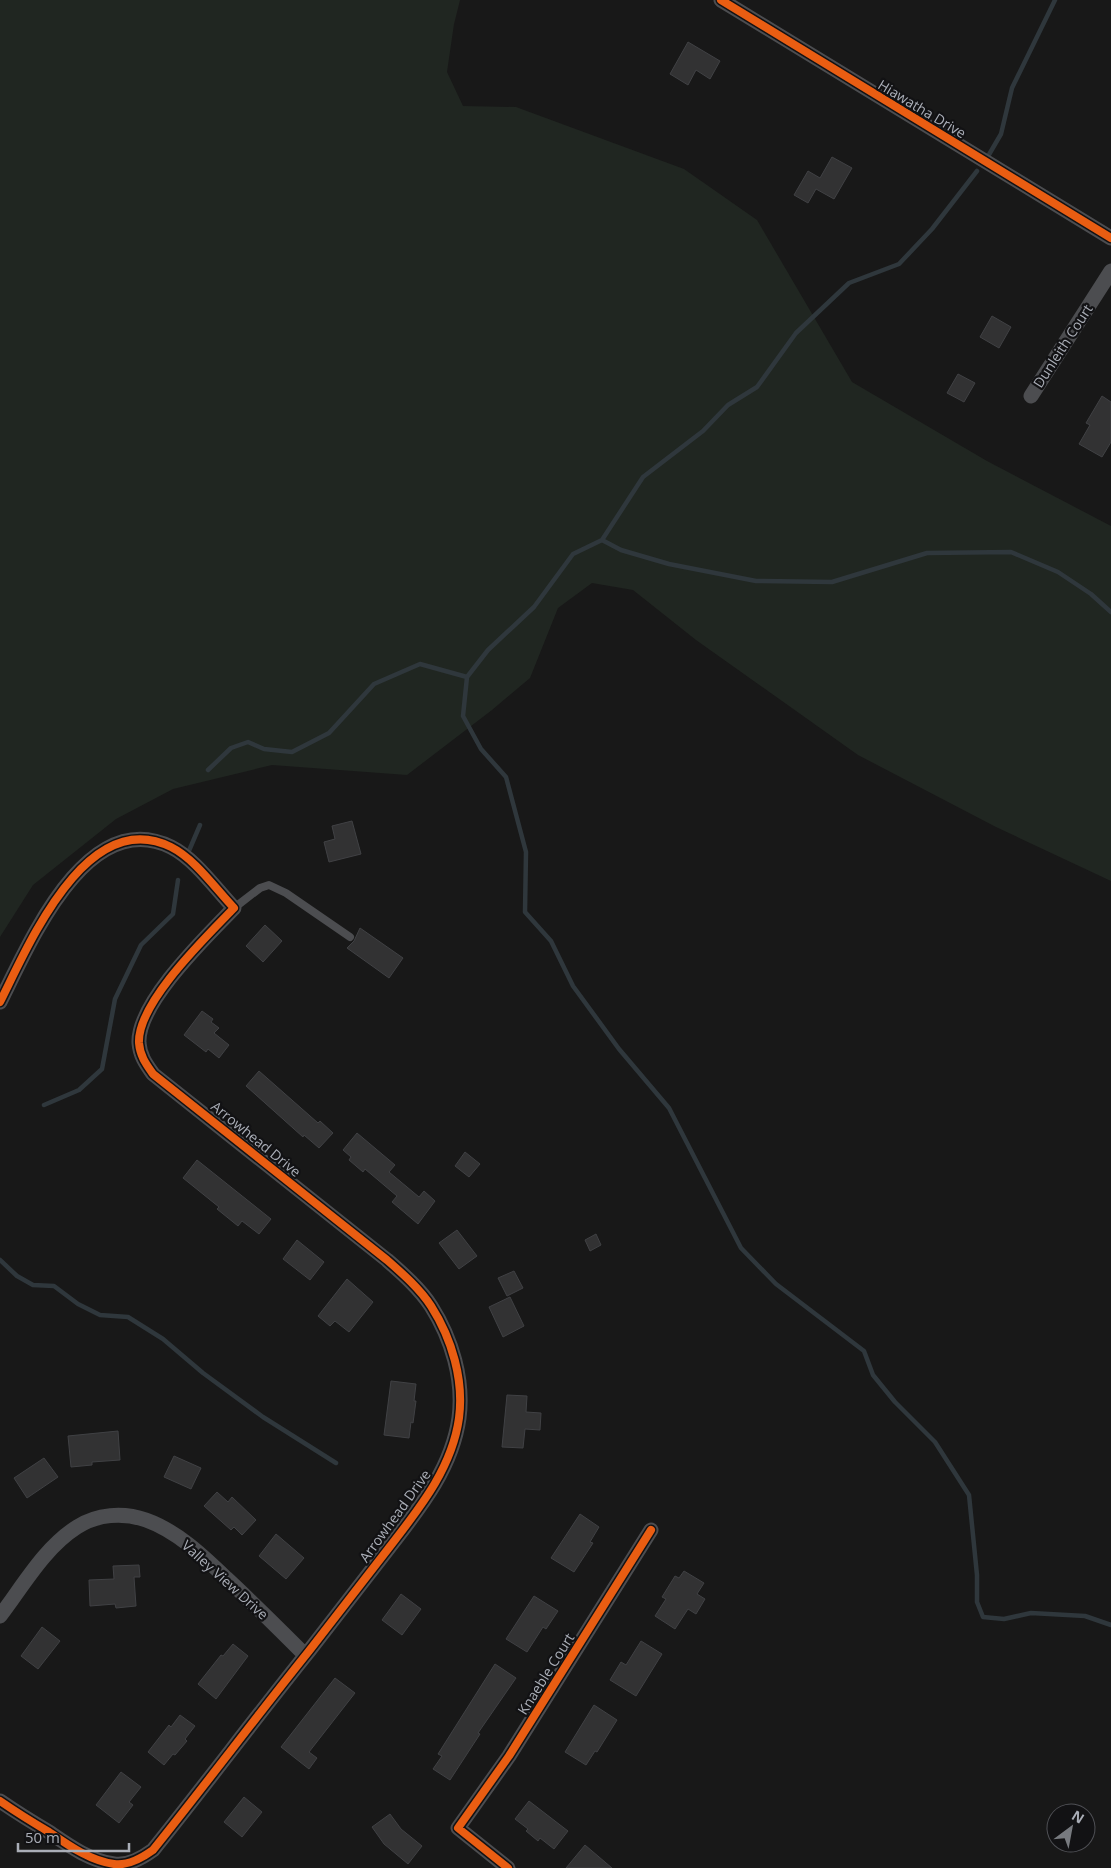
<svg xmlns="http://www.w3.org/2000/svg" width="1111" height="1868" viewBox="0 0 1111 1868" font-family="'Open Sans',sans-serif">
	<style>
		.green { fill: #202621 }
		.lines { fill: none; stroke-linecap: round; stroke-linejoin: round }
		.stream { stroke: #2f373c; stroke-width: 4.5 }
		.building { fill: #323233; stroke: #404144 }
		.service { stroke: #4c4d50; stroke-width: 8 }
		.minor { stroke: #4c4d50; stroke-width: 15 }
		.cycleway-casing { stroke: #121214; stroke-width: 11 }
		.cycleway { stroke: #e95d12; stroke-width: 8 }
		.labels { text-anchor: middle; stroke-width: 4.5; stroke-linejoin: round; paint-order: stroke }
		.street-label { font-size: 14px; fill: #aaaeb7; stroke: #121214 }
	</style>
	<rect width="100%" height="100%" fill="#181818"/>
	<path class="green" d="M0,0H460L454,24L447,72L463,106L516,107L684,169L757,220L852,382L987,461L1111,526V881L996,827L858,755L696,640L633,590L592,583L558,608L530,678L492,710L407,775L272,765L173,789L116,819L33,885L0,937Z"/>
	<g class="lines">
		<path class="stream" d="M987,158L1001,134L1012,88L1055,0
			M977,171L932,229L899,264L849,283L796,333L757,387L728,405L703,431L643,477L602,540L573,554L534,607L488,650L467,677L463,716L481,749L506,777L526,852L525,912L551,941L573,986L619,1049L669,1108L741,1248L776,1284L864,1351L873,1375L895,1402L935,1442L969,1495L977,1575V1602L983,1617L1004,1619L1031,1613L1085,1616L1111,1625
			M602,540L621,550L669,564L756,581L832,582L927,553L1011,552L1058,572L1091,594L1111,612
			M208,770L231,748L248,742L264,749L292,752L329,733L374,684L420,664L467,677
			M188,853L200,825
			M44,1105L79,1090L102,1069L115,999L141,945L173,914L178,880
			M0,1260L17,1276L33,1285L54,1286L78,1304L100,1315L128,1317L163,1339L203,1373L263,1417L336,1463"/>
	</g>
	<path class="building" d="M688,42L720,61L710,79L696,70L688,85L670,74Z
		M832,157L852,168L834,199L816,189L808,203L794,195L808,171L820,178Z
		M992,316L1011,327L999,348L980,337Z
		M958,374L975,383L964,402L947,393Z
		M1102,396L1111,402V442L1102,457L1079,444L1090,425L1086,423Z
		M352,821L361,854L329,862L324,842L335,839L332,826Z
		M265,925L282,941L263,962L246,946Z
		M360,928L403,958L389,978L347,948L354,941Z
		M202,1011L213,1019L211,1022L219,1028L214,1033L229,1045L219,1058L208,1049L206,1052L184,1035Z
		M259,1071L318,1123L320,1121L333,1133L319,1148L304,1135L303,1137L246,1086Z
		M357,1133L395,1165L389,1172L419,1197L424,1191L435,1201L418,1224L392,1202L397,1196L365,1169L363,1172L349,1160L351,1157L343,1150Z
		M465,1152L480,1164L469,1177L455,1166Z
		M197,1160L271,1219L259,1234L242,1221L238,1226L217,1209L219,1207L183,1178Z
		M457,1230L477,1256L459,1269L439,1243Z
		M596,1234L601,1245L590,1251L585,1240Z
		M297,1240L324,1262L310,1280L283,1259Z
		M514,1271L523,1288L507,1296L498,1278Z
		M347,1279L373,1302L349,1332L335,1321L330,1326L318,1316Z
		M510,1297L524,1326L503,1337L489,1307Z
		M391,1381L416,1384L414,1401H416L413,1423L411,1422L409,1438L384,1435Z
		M507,1395L527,1396L526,1412L541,1413L540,1430L525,1429L523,1448L502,1447Z
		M118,1431L120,1460L92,1462V1465L71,1467L68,1436Z
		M174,1456L201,1468L191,1489L164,1477Z
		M44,1458L58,1477L27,1498L14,1478Z
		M217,1492L228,1502L232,1497L256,1520L242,1535L234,1527L231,1530L204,1506Z
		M580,1514L599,1527L590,1542L593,1543L574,1572L551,1558Z
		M276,1534L304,1558L286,1579L259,1556Z
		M139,1565L140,1577H134L136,1606L116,1608L115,1604L90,1606L89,1580L114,1579L113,1566Z
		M684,1571L704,1583L697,1594L705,1599L696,1614L688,1609L675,1629L655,1616L666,1599L662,1597L675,1576L679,1578Z
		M401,1594L421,1609L402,1635L382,1620Z
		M534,1596L558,1611L546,1629L543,1627L527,1652L506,1639Z
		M42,1627L60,1641L38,1669L21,1656Z
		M641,1641L662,1654L636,1696L610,1680L621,1662L626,1665Z
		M233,1644L248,1656L216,1699L198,1684L221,1655L223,1656Z
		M495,1664L516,1678L478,1733L480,1734L450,1780L433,1769L442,1756L438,1754Z
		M335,1678L355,1693L309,1752L317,1758L309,1769L281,1747Z
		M594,1705L617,1720L597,1752L595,1751L586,1765L565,1752Z
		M180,1715L195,1726L185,1739L187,1741L175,1755L173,1754L164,1765L148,1752L169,1725L171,1727Z
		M121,1772L141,1787L129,1802L133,1805L119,1823L96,1805Z
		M244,1797L262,1812L242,1837L224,1822Z
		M529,1801L568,1831L554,1849L540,1838L538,1841L526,1831L528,1829L515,1819Z
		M390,1814L401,1829L422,1846L408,1864L384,1844L372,1827Z
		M585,1845L612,1868H566Z"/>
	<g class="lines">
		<path class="service" d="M234,908L260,888L269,885L286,893L350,937"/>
		<path class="minor" d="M721,0L1111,238
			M1031,396L1111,271
			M0,1002C28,947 86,805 171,847C195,859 215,888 234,908C207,936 137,1003 139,1043C140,1056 146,1064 153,1074L387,1260C403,1274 420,1289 431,1306C452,1339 464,1380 459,1418C452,1469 418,1510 388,1549C362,1583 335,1617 309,1651C256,1717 206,1784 153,1850C142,1858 128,1866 114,1864C90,1861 68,1845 49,1832C32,1822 16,1812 0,1801
			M0,1616C23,1586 44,1548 77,1527C97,1514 123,1512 146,1520C177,1531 203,1556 226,1578C253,1603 279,1629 305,1655
			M508,1868L458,1828L509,1756L651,1530"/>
		<defs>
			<path id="cycleway" d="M721,0L1111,238
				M0,1002C28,947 86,805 171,847C195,859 215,888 234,908C207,936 137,1003 139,1043C140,1056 146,1064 153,1074L387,1260C403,1274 420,1289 431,1306C452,1339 464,1380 459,1418C452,1469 418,1510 388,1549C362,1583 335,1617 309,1651C256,1717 206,1784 153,1850C142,1858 128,1866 114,1864C90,1861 68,1845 49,1832C32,1822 16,1812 0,1801
				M508,1868L458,1828L509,1756L651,1530"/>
		</defs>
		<use href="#cycleway" class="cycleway-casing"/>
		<use href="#cycleway" class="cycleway"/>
	</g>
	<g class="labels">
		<g class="street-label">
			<text transform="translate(922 109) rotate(31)" y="5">Hiawatha Drive</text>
			<text transform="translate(1063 346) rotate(-57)" y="5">Dunleith Court</text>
			<text transform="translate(256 1139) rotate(39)" y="5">Arrowhead Drive</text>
			<text transform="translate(395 1516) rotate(-54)" y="5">Arrowhead Drive</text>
			<text transform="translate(225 1580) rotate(42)" y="5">Valley View Drive</text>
			<text transform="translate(546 1674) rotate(-58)" y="5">Knaeble Court</text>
		</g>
	</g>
	<g transform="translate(1071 1828) rotate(32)"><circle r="24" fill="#121214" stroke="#4f5055"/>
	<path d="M0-4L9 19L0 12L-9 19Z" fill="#777a7f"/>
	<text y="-8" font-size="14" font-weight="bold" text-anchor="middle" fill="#aaaeb7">N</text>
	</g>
	<path d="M18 1843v8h111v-8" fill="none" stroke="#aaaeb7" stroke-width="2.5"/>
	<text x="25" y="1843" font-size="15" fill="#aaaeb7" stroke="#121214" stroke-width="4" paint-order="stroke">50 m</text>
</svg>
